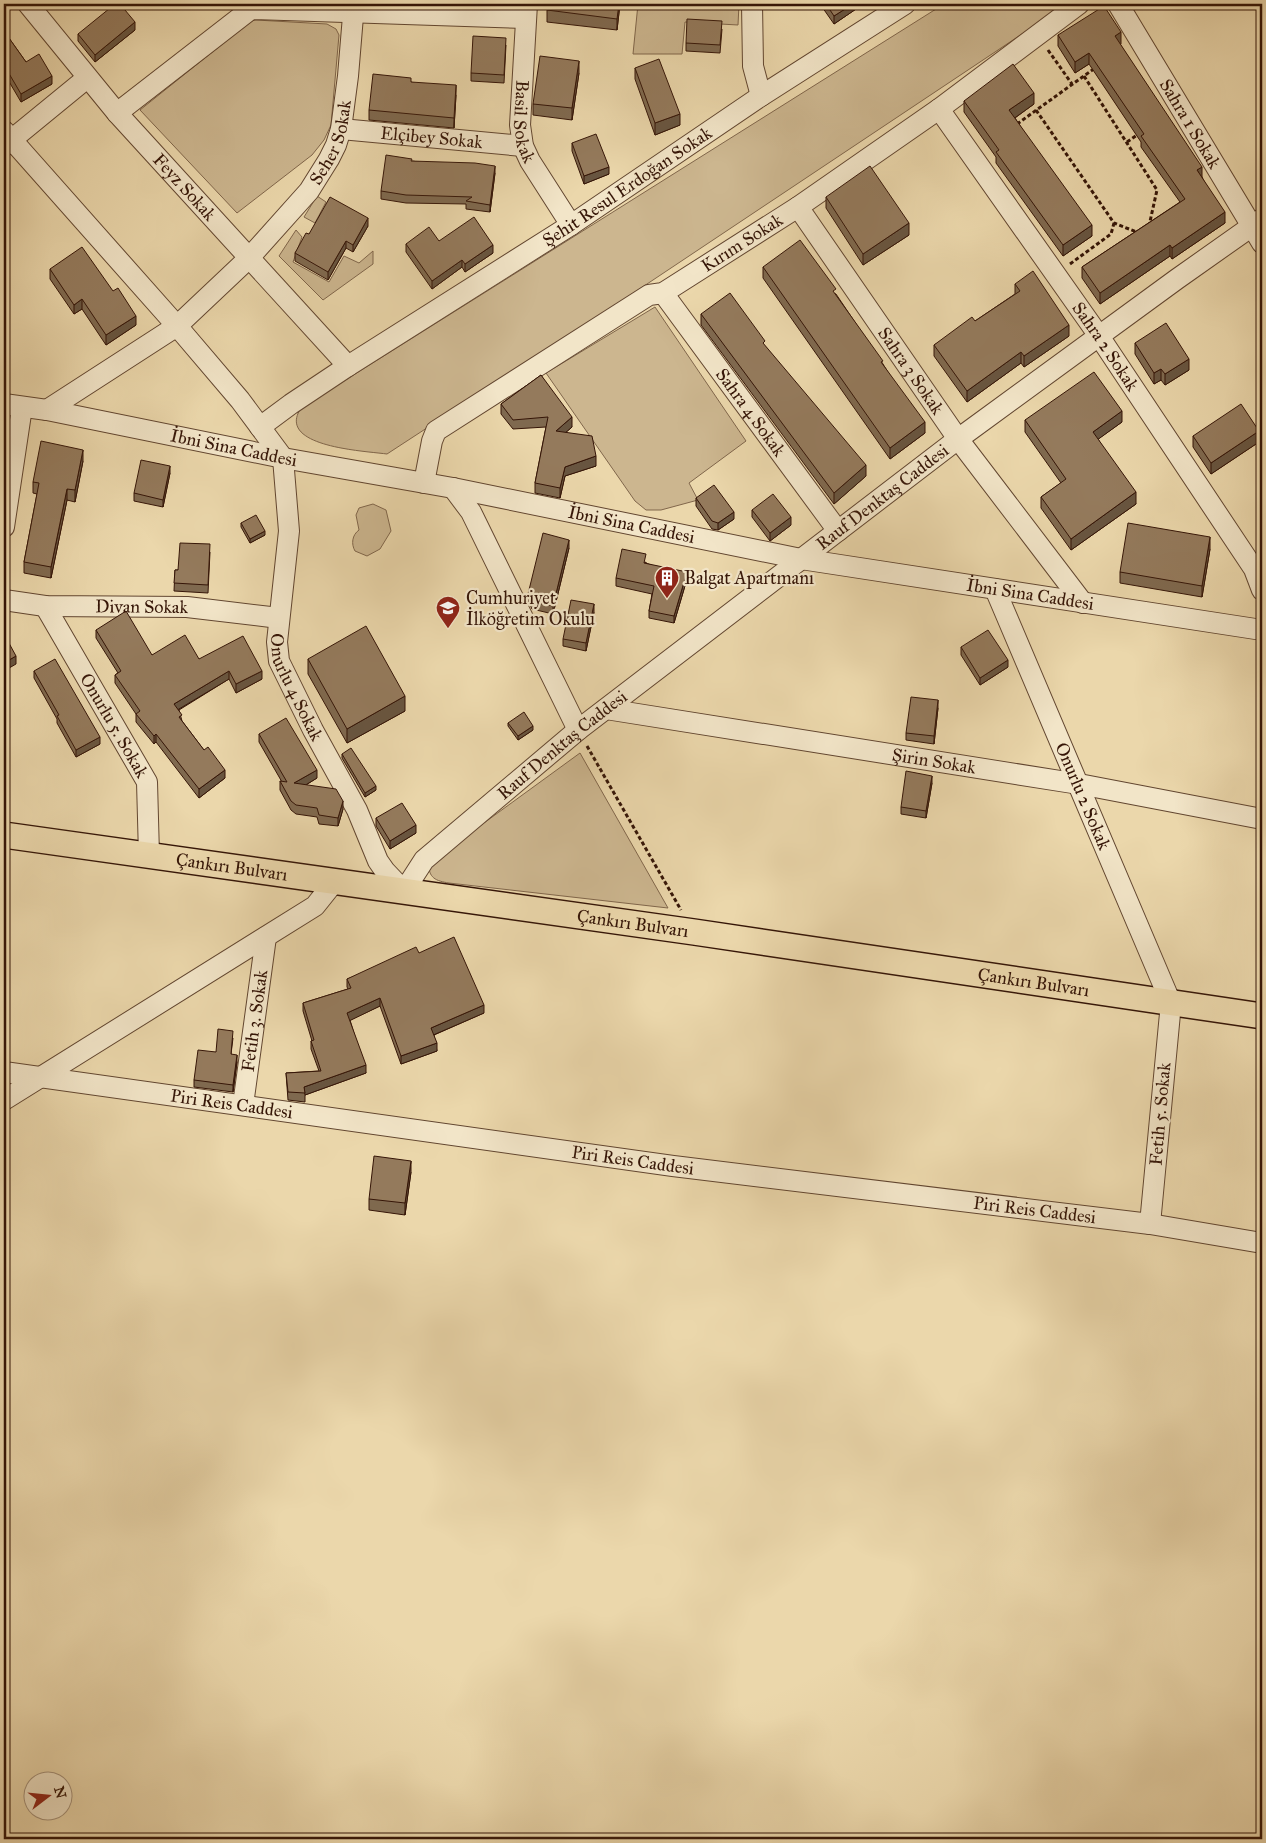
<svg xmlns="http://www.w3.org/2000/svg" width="1266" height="1843" viewBox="0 0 1266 1843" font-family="'IM FELL Great Primer',serif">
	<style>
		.green { fill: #ccb68f; stroke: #80664b }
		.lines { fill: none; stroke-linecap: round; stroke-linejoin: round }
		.minor-casing { stroke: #624630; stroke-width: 22 }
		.major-casing { stroke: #351507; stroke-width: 28 }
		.path { stroke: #351507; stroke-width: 3; stroke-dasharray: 4 2.5; stroke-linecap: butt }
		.minor { stroke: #f2e5c8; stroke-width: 20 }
		.major { stroke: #ebd7ab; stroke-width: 25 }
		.wall { fill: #7f694f; stroke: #351507 }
		.shaded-wall { fill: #685540; stroke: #351507 }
		.building { fill: #947a5c; stroke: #351507 }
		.labels { text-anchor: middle; stroke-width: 4.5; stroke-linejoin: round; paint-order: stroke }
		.street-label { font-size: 18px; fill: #351507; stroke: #f2e5c8 }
		.poi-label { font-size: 18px; fill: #351507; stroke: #f2e5c8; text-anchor: start }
	</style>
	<rect width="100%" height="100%" fill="#ebd7ab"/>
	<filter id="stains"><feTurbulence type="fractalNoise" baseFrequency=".004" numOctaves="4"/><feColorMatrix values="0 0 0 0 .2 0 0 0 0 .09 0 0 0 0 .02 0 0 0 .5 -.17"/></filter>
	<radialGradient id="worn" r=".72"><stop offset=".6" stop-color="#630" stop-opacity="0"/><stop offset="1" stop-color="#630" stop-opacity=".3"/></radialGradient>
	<path class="green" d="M638,4H739L738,25L685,22L682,54H633Z
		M944,4H1067L623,300L387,454C365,451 275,447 301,408Z
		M256,20L327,24L336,29L339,35L331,125L324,140L312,155L237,213L140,110L251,21Z
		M317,196L326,202L315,223L304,217Z
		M296,230L302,237L293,262L329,282L344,256L359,263L373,251V264L323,300L279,256Z
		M655,307L746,441L689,483L698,500L661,510H646L635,501L546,373Z
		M373,504L386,510L391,531L380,549L367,556L355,551C351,544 352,535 359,530L356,515L359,508Z
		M580,753L668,908L449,883C436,881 428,878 429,863Z"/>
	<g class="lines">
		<defs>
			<g id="minor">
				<path id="s1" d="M28,4L117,113L348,366"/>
				<path id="s2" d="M527,4L520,125L523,146L530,161L571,225"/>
				<path d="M752,4L753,66L761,96"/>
				<path id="s3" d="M1118,4L1262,243"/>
				<path id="s4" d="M939,109L1099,336L1254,569L1262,590"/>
				<path d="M117,113L251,9L525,18"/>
				<path id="s5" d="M341,129L523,146"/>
				<path id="s6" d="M4,131L177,326L240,400L283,458L289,531L277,642L279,661L313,730L357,810L378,861L385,871L404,891L424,860L578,730L958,439L1177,279L1262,219"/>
				<path d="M4,146L87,78"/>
				<path id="s7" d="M798,207L958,439L1083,603"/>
				<path id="s8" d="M663,293L838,531"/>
				<path id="s9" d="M4,404L47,410L283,458L453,488L801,559L1262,630"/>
				<path id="s10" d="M47,410L177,326L249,258L309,191L329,159L336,145L341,129L348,76L354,4"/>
				<path id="s11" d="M260,427L291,404L348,366L571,225L761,96L905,4"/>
				<path id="s12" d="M424,483L432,441L436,431L649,295L663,293L798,207L939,109L1079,4"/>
				<path d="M453,488L471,512L578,730"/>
				<path d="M4,527L22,407"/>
				<path id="s13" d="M995,589L1171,1003L1150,1224"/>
				<path id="s14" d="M4,600L45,606L187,607L279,618"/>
				<path id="s15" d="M45,606L147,782L149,855"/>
				<path id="s16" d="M606,709L1079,784L1262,819"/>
				<path id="s17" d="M4,1072L673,1166L1150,1224L1262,1243"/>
				<path d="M4,1100L315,906L335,881"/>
				<path id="s18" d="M243,1105L266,937"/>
			</g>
			<g id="major">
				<path id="s19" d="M4,835L694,932L1262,1016"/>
			</g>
		</defs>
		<use href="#minor" class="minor-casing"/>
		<use href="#major" class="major-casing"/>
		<path class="path" d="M1048,50L1072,84
			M1084,76L1157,190L1149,226
			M1036,110L1114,223L1139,233
			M1017,124L1095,68
			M1127,142L1140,133
			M1070,264L1111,234L1114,223
			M587,746L681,910"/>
		<use href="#minor" class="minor"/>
		<use href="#major" class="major"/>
	</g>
	<path class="wall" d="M620,4L617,30L547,22V10Z
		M820,4H859V7L834,24Z
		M722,29L720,53L686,51V43Z
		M135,30L95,62L78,41V34Z
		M4,31L26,62L52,84L21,102L4,73Z
		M1058,35L1121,44H1120L1202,177L1225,223L1172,259L1170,256L1100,304L1082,278V267L1180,202L1141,147V142L1089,64L1075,73L1058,46Z
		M506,45L504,83L471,81V73Z
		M635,68L680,125L655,135L635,79Z
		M579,73L572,120L533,115V104Z
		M411,82L456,95L454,128L369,120V110Z
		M964,101L1034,104L1015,118L1092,236L1063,256L996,163V157L964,112Z
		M572,143L609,174L584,184L572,151Z
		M412,161L495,173L490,212L466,209V204L406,203L381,199V191Z
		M826,197L909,235L863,265L826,208Z
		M368,226L353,252L346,248L328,280L295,261V253L309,234Z
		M439,241L493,253L465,272L462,267L432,289L406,252V244Z
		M763,267L836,294L883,364L925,433L890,459L763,278Z
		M50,269L136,325L106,345L82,309L74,314L50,279Z
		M1015,284L1069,336L1024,367L1021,363L967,402L934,356V345L975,321L1015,294Z
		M701,314L765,346L866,476L834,504L701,325Z
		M1135,343L1189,370L1165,385L1161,380L1154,384L1135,354Z
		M541,375L572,427L565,433L596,466L565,476L560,498L535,493V483L546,427L513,429L501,414V404Z
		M1025,420L1122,422L1098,439L1136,504L1071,550L1041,508V497L1061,483L1025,432Z
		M1193,436L1259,442L1211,474L1193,447Z
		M83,461L75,502L67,500L51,578L24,573V562L37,494L33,493V482Z
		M170,473L163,507L134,501V493Z
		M696,498L734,519L718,530L712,529L696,506Z
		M752,510L791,525L770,541L752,517Z
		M241,523L265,535L250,543L241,527Z
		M569,548L553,614L532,609L528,601V594Z
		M1210,549L1202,597L1120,583V572Z
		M210,552L208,593L174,591L175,570H178Z
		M646,562V563L687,579L674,623L649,618V611L652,594L616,586V578Z
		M594,612L586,651L563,646V639Z
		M96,630L152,655L199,659L262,679L236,693L229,679L179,710L182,721L225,778L199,798L156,742L154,744L136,722V714L115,683V675L118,673L96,638Z
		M961,647L1008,667L980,685L961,655Z
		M308,659L405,711L347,743L308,674Z
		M34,671L100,744L76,757L57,723V719L34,678Z
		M938,708L934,744L906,740V733Z
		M508,723L533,730L518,740L508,726Z
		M259,734L317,778L306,785L343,809L338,826L319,824L317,817L296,814L291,810L280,790V781L282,782L259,742Z
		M342,754L376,790L365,797L342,758Z
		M932,783L926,818L901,814V807Z
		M376,818L416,833L390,849L376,826Z
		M419,953L484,1013L434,1035L437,1051L401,1064L380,1006L350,1020L366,1073L305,1095V1102L288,1100L286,1073L319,1071L311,1049V1041H312L303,1011V1003L348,989L347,987V979Z
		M233,1038L231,1054L237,1062L233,1092L194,1087V1080L216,1052Z
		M411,1172L405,1215L369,1210V1199Z"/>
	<path class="shaded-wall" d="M619,4H620L617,30V19Z
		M853,4H859V7L834,24V16Z
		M135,22V30L95,62V55Z
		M1121,32V44L1115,48V36Z
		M1089,53V64L1075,73V62Z
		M579,61V73L572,120V108Z
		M52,76V84L21,102V94Z
		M456,85V95L454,128V118Z
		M1034,93V104L1009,122V110Z
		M680,114V125L655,135V123Z
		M495,166V173L490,212V205Z
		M609,167V174L584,184V176Z
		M1202,167V178L1197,170Z
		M1225,212V223L1172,259V248Z
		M368,218V226L353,252V245Z
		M909,223V235L863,265V254Z
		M1092,225V236L1063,256V245Z
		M346,241V248L328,280V272Z
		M493,245V253L465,272V264Z
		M1170,245V256L1100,304V293Z
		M462,260V267L432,289V281Z
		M82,299V309L74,314V305Z
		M136,316V325L106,345V335Z
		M1069,325V336L1024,367V356Z
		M1021,352V363L967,402V391Z
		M1189,359V370L1165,385V374Z
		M1161,369V380L1154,384V373Z
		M1122,411V422L1093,443V432Z
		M572,417V427L556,441V431Z
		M925,422V433L890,459V448Z
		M1259,431V442L1211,474V463Z
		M83,450V461L75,502V490Z
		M596,456V466L565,476L560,498V488L565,467Z
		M866,465V476L834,504V493Z
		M170,466V473L163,507V500Z
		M67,489V500L51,578V567Z
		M1136,492V504L1071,550V539Z
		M734,512V519L718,530V523Z
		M791,517V525L770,541V533Z
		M265,531V535L250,543V539Z
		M1210,537V549L1202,597V586Z
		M569,540V548L553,614V606Z
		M687,572V579L674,623V616Z
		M594,604V612L586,651V643Z
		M16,656V664L4,671V663Z
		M1008,660V667L980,685V678Z
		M229,671V679L174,712V704Z
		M262,671V679L236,693V684Z
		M405,696V711L347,743V729Z
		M938,700V708L934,744V736Z
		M533,726V730L518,740V736Z
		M156,734V742L154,744V736Z
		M100,737V744L76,757V750Z
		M225,770V778L199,798V789Z
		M317,770V778L294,792V783Z
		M932,776V783L926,818V811Z
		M376,786V790L365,797V793Z
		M343,801V809L338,826V818Z
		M416,825V833L390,849V841Z
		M380,998V1006L347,1022V1013Z
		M484,1005V1013L431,1036V1028Z
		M437,1043V1051L401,1064V1056Z
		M237,1055V1062L233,1092V1085Z
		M366,1065V1073L305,1095L304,1087Z
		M411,1161V1172L405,1215V1203Z"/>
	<path class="building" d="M115,4H120L135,22L95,55L78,34Z
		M548,4H619L617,19L547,10Z
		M826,4H853L834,16Z
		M1104,6L1121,32L1115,36L1202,167L1197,170L1225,212L1172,248L1170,245L1100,293L1082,267L1185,199L1141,136L1144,134L1089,53L1075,62L1058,35Z
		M687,19L722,21L720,45L686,43Z
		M4,31L26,62L39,54L52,76L21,94L4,65Z
		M473,36L506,38L504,75L471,73Z
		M540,56L579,61L572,108L533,104Z
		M659,59L680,114L655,123L635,68Z
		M1013,64L1034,93L1009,110L1092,225L1063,245L996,152L999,150L964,101Z
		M373,74L411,78V82L456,85L454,118L369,110Z
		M596,134L609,167L584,176L572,143Z
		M386,155L412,159L411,161L475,163L495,166L490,205L466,201L472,197L406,195L381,191Z
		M870,166L909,223L863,254L826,197Z
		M330,197L368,218L353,245L346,241L328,272L295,253L306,233L309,234Z
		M474,217L493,245L465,264L462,260L432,281L406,244L429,227L439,241Z
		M800,240L836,289L833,291L883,361L881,362L925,422L890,448L763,267Z
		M82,247L113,291L118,288L136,316L106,335L82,299L74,305L50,269Z
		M1033,271L1069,325L1024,356L1021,352L967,391L934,345L972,317L975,321L1020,291L1015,284Z
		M730,293L765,341L763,343L866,465L834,493L701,314Z
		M1166,323L1189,359L1165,374L1161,369L1154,373L1135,343Z
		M1094,372L1122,411L1093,432L1136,492L1071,539L1041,497L1066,479L1025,420Z
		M541,375L572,417L556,431L592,436L596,456L565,467L560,488L535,483L548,417L513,420L501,404Z
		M1241,404L1259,431L1211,463L1193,436Z
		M41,441L83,450L75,490L67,489L51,567L24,562L39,483L33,482Z
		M141,460L170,466L163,500L134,493Z
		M714,485L734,512L718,523L712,521L696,498Z
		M773,494L791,517L770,533L752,510Z
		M256,515L265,531L250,539L241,523Z
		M1128,523L1210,537L1202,586L1120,572Z
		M543,533L569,540L553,606L532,602L528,594Z
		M180,543L210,544L208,585L174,583L175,570H178Z
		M622,549L646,554L644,563L687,572L674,616L649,611L654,586L616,578Z
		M571,600L594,604L586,643L563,639Z
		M126,611L152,655L185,635L199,659L243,636L262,671L236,684L229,671L174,704L182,715L179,717L204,750L208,747L225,770L199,789L156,734L154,736L136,714L140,711L115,675L121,671L96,630Z
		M366,626L405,696L347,729L308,659Z
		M988,630L1008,660L980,678L961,647Z
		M4,634L16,656L4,663Z
		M55,659L100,737L76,750L57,716L59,715L34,671Z
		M911,697L938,700L934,736L906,733Z
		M524,712L533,726L518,736L508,723Z
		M286,718L317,770L294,783L336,789L343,801L338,818L319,815L317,808L296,805L291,801L280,781L287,782L259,734Z
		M351,748L376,786L365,793L342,754Z
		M906,771L932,776L926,811L901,807Z
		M402,803L416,825L390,841L376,818Z
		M454,937L484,1005L431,1028L437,1043L401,1056L380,998L347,1013L366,1065L304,1087L305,1093L288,1092L286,1073L321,1071L311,1041L314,1040L303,1003L351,988L347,979L416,947L419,953Z
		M218,1029L233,1031L231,1054L237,1055L233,1085L194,1080L198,1050L216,1052Z
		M374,1156L411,1161L405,1203L369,1199Z"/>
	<defs>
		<symbol id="building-pin" viewBox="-11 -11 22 30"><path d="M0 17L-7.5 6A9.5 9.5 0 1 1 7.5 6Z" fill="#8f2418" stroke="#f2e5c8"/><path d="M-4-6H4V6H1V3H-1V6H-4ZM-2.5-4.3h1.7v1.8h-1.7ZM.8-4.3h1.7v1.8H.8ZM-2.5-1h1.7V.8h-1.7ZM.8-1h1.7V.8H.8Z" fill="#fff"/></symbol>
		<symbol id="school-pin" viewBox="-11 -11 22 30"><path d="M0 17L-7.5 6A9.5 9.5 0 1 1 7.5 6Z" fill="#8f2418" stroke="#f2e5c8"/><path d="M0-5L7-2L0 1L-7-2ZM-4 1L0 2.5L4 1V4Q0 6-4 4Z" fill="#fff"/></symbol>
	</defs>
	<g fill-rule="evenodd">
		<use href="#building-pin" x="653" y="564" width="28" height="38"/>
		<use href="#school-pin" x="434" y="594" width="28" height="38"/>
	</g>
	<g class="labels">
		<g class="street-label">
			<text dy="6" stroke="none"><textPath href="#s2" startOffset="118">Basil Sokak</textPath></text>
			<text dy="6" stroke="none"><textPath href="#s3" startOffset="140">Sahra 1 Sokak</textPath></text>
			<text dy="6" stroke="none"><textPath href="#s5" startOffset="91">Elçibey Sokak</textPath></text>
			<text dy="6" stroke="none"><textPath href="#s10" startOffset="398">Seher Sokak</textPath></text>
			<text dy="6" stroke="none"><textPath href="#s11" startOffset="439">Şehit Resul Erdoğan Sokak</textPath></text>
			<text dy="6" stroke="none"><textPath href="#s1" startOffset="241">Feyz Sokak</textPath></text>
			<text dy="6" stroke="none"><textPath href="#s12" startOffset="414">Kırım Sokak</textPath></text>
			<text dy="6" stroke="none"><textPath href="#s4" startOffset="290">Sahra 2 Sokak</textPath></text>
			<text dy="6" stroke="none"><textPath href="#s7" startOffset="199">Sahra 3 Sokak</textPath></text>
			<text dy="6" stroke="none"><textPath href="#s8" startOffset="148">Sahra 4 Sokak</textPath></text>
			<text dy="6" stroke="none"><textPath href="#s9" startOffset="234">İbni Sina Caddesi</textPath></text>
			<text dy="6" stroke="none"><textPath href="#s6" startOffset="1519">Rauf Denktaş Caddesi</textPath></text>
			<text dy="6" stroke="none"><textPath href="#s9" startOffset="639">İbni Sina Caddesi</textPath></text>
			<text dy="6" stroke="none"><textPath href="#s9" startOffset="1044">İbni Sina Caddesi</textPath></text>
			<text dy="6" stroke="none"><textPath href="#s14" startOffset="138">Divan Sokak</textPath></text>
			<text dy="6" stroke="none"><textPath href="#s6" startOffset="664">Onurlu 4 Sokak</textPath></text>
			<text dy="6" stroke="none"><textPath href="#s15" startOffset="138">Onurlu 5. Sokak</textPath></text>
			<text dy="6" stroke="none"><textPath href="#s6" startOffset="1114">Rauf Denktaş Caddesi</textPath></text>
			<text dy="6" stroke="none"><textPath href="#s16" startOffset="332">Şirin Sokak</textPath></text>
			<text dy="6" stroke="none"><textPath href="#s13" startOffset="225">Onurlu 2 Sokak</textPath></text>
			<text dy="6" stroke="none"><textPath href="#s19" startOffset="230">Çankırı Bulvarı</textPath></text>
			<text dy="6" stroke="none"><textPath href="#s19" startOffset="635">Çankırı Bulvarı</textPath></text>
			<text dy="6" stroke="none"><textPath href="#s19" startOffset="1040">Çankırı Bulvarı</textPath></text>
			<text dy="6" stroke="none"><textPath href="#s18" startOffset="85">Fetih 3. Sokak</textPath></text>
			<text dy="6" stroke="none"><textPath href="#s17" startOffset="230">Piri Reis Caddesi</textPath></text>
			<text transform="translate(1160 1114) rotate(-85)" y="6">Fetih 5. Sokak</text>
			<text dy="6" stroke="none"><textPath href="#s17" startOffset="635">Piri Reis Caddesi</textPath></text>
			<text dy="6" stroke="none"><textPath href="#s17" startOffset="1040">Piri Reis Caddesi</textPath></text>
		</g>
		<g class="poi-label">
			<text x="684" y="584">Balgat Apartmanı</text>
			<text x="466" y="604">Cumhuriyet<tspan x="466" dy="21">İlköğretim Okulu</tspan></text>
		</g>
	</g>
	<rect width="1266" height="1843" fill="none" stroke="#ebd7ab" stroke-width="20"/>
	<rect x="5" y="5" width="1256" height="1833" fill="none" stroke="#351507" stroke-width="2.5"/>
	<rect x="10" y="10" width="1246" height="1823" fill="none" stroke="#351507"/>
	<g transform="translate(48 1796) rotate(74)"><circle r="24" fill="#f2e5c8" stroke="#a6927b"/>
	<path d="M0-4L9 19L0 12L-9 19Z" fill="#8f2418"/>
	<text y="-8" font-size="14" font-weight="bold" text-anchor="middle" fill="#351507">N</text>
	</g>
	<rect width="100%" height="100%" filter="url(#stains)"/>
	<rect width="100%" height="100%" fill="url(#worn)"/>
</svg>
